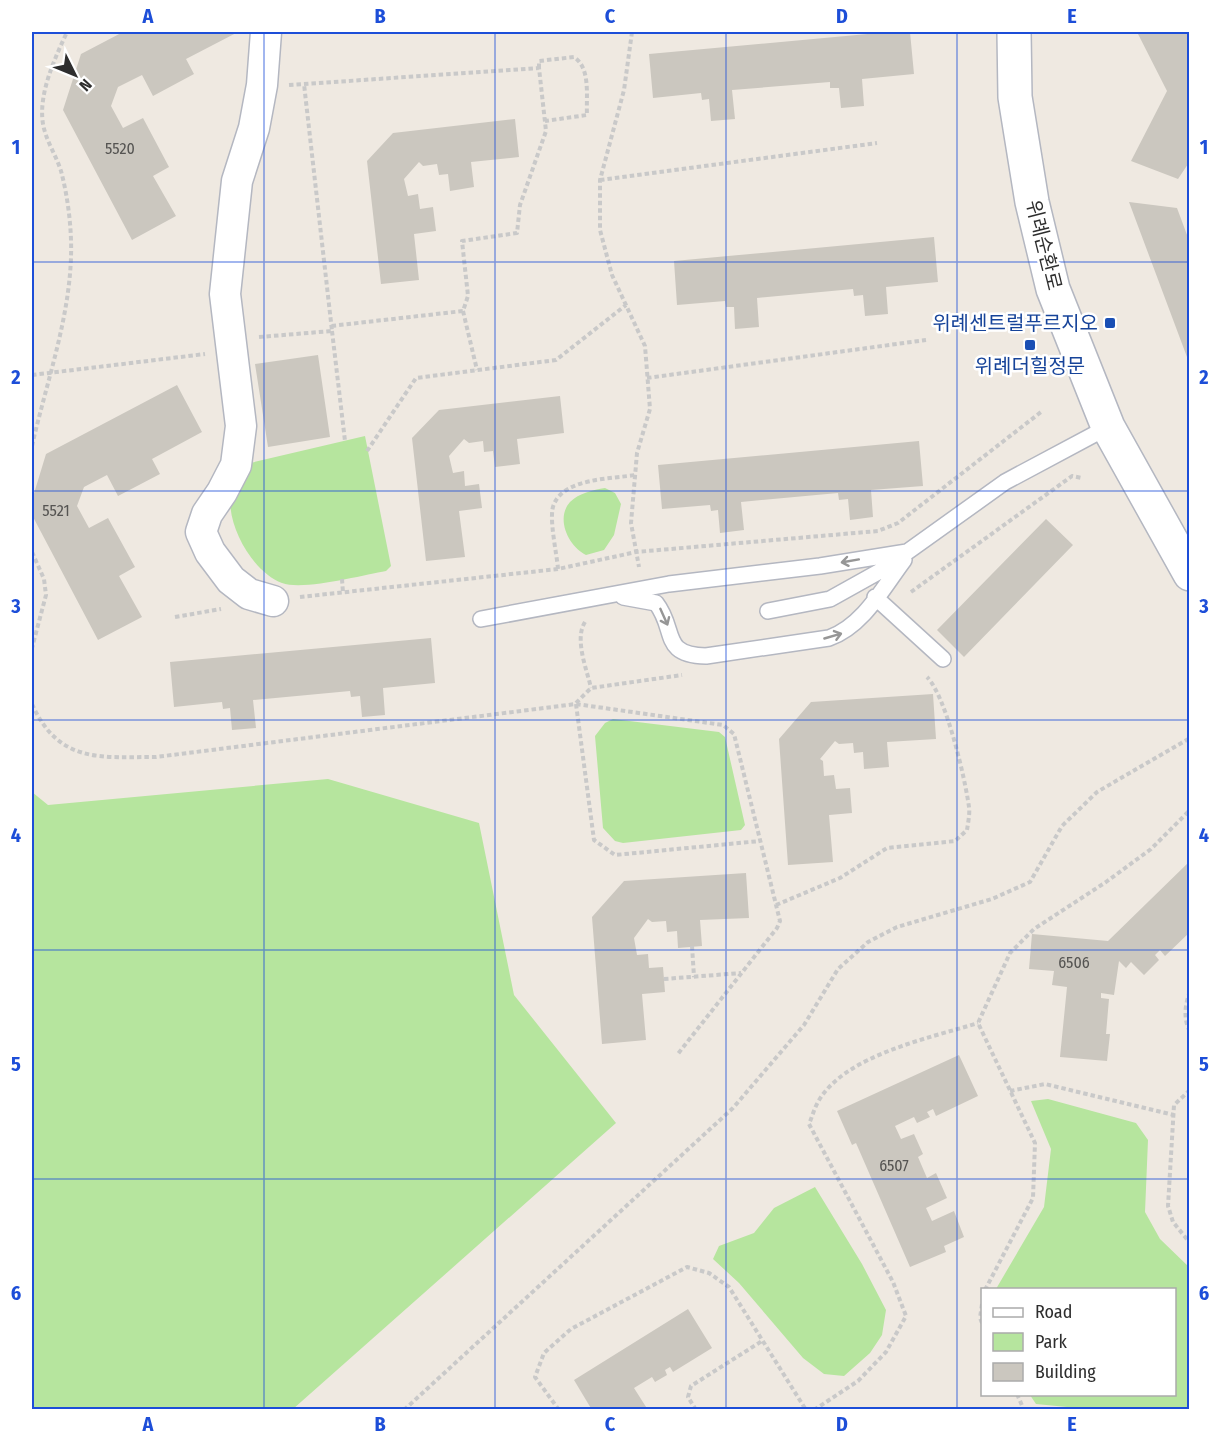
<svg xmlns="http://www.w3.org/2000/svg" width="1221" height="1441" viewBox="0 0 1221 1441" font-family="'Fira Sans Condensed','Noto Sans KR',sans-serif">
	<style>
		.green { fill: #b6e59e }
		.building { fill: #cbc7bf }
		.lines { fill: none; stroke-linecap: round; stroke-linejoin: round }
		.service-casing { stroke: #b4b7c1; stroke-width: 18 }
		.minor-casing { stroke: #b4b7c1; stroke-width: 33 }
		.tertiary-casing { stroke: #b4b7c1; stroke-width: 36 }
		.path { stroke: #c9c9c9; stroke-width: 4; stroke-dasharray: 4.5 3; stroke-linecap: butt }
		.service { stroke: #fff; stroke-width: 15 }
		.minor { stroke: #fff; stroke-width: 30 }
		.tertiary { stroke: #fff; stroke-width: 33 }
		.oneway { stroke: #969696 }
		.grid { fill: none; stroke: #1d4ed8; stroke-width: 1.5; stroke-opacity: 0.55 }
		.transit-dot { fill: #1a4fb4; stroke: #fff; stroke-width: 2 }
		.labels { text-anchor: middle; stroke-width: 5; stroke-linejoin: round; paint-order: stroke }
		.number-label { font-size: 16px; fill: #555452 }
		.street-label { font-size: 20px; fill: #2e2e2e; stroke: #fff }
		.transit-label { font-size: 20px; fill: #164399; stroke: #fff; text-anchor: end }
		.neatline { fill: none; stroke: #1d4ed8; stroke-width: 2 }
		.grid-label { font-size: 20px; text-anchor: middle; font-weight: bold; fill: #1d4ed8 }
	</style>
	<rect width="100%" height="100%" fill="#efe9e1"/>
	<path class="green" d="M365,436L391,566L386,571C363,575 303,591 282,583C252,572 225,523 231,492C232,483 241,472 246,464Z
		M605,488L615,493L621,504L614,535L604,550L586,555C569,547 555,519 570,502C579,493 593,490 605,488Z
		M613,719L719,732L725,737L745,825L741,830L623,843L615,841L603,828L595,736L605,723Z
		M328,779L479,823L514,995L616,1123L293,1409H32V792L48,805Z
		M1048,1099L1136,1123L1148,1140L1145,1212L1160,1239L1189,1267V1409L1098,1410L1036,1404L1030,1395L1174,1394V1290L996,1289L1044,1207L1051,1149L1031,1101Z
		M815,1187L862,1264L886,1310L882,1335L870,1353L844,1376L824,1374L803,1358L739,1283L713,1259L719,1246L754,1233L774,1208Z"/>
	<path class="building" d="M123,32H238L186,59L194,74L153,96L142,75L118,87L111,106L123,128L143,118L169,167L153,176L176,216L132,240L63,110L81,54Z
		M889,32H910L914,74L862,79L864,106L841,108L839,88H830V82L732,90L735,119L711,121L709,99L702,100L701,93L653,98L649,54Z
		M1137,32H1190V161L1178,179L1131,161L1167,91Z
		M515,119L519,157L471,162L474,187L450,191L448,174L439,175L437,164L423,166L419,162L404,179L408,196L418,194L420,209L433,207L436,231L414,234L419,280L381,284L367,161L393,133Z
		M1129,202L1177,208L1190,243V365Z
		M934,237L938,282L886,287L888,314L865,316L863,295L854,296L853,289L757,298L759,327L735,329L734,307H726L725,301L677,305L674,261Z
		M318,355L330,437L268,447L255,364Z
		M177,385L202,432L152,459L160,474L118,496L107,475L84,487L77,506L89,528L108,518L135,567L119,576L142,617L98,640L32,515V500L46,454Z
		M560,396L564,433L517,439L520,464L495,467L493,451L484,452L483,441L469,443L464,439L449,456L453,473L464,471L465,486L479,484L482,508L459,511L465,557L426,561L412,438L439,410Z
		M919,441L923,486L871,490L873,517L850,520L848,499L839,500L838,493L741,502L744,530L720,533L718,510L711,511L710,505L662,509L658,465Z
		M1046,519L1073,545L964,657L937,630Z
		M431,638L435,683L383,688L385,715L362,717L360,696L351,697L350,691L253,700L256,728L232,730L230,708L223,709L222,702L174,707L170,662Z
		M933,694L936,739L887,742L889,767L864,769L863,752L854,753L853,743L839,744L835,741L820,759L823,761L824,776L834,775L836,789L850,788L852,813L829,815L833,862L788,865L779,739L811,702Z
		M1190,861V932L1165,956L1160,950L1155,955L1159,960L1144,975L1131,962L1126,968L1119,961L1114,995L1101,993V998L1109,999L1106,1034H1110L1107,1061L1060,1057L1067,987L1052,985L1054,971L1029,969L1032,934L1108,941Z
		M746,873L749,918L700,920L702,946L678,948L677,931L667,932L666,921L652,922L648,919L634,938L637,955L648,954L649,968L663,967L665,992L642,994L646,1040L602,1044L592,917L624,881Z
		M959,1055L978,1096L936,1116L933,1109L927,1112L930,1117L917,1123L914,1117L895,1126L901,1139L914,1134L923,1154L918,1157L927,1178L936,1173L947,1198L926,1208L932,1221L954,1211L964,1237L944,1246L946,1252L910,1267L856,1143L852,1145L837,1111Z
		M688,1309L712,1348L673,1372L670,1367L665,1370L667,1375L655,1382L652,1377L634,1388L648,1410H592L574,1380Z"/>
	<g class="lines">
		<defs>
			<path id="service" d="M623,597L656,603C677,630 660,655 706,656L829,638C863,626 883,588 904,560
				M875,597L943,659
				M768,611L830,599L882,570L1005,482L1108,427
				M481,619L669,584L820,566L907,552"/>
			<path id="minor" d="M266,32L262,85L254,128L237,181L225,294L241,426L236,465L222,492L207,514L201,532L210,552L231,580L249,594L273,601"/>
			<path id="tertiary" d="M1014,32L1015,97L1032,202L1053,289L1108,427L1190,574"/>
		</defs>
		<use href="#service" class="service-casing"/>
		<use href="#minor" class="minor-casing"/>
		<use href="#tertiary" class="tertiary-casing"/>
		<path class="path" d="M632,32L624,90L600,180V230L612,275L645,346L650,409L637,453L631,523L639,567
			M539,68V61L574,57C591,68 586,97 587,115L545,121
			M289,85L539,68L546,131L520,205L517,233L462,241L468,296L463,311L331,326
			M600,180L877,143
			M463,311L477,370
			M332,331L345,441
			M259,337L332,331L304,84
			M32,375L205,354
			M647,378L926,340
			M32,446C46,384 69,321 71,257C72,230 68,197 61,171C56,155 46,141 43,124C38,94 55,58 67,32
			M367,451L416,378L556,360L626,305
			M32,552L44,579L46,595L32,648
			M558,569C557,554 548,516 554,504C565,478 611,479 635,475
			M342,579L343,593
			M911,592L1072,476L1082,478
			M300,597L558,569L636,552L878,531L898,523L1041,412
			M175,617L221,609
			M585,622C574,639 587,670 591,688
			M576,703L591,688L682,675
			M32,704C59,764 101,757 156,757L576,704L723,725L734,734L780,921L777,928L677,1055
			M576,704L594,840L615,855L760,841
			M776,905L840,878L887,848L955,841L967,830C968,823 970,814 969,807C965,778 946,696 927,677
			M692,946L694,977
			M664,979L741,973
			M1190,991C1185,1005 1183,1018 1190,1032
			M1190,1090L1174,1105L1168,1206L1173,1222L1190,1243
			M1010,1091L1045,1084L1174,1115
			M985,1290L1033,1198L1035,1143L978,1023L1010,953L1034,929L1106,882L1151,849L1190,810
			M982,1304L980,1318L982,1323
			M1017,1394L1024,1410
			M404,1410L733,1108L804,1025L838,969L868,942L897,927L992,899L1030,882L1062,826L1097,792L1190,738
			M559,1410L535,1377L544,1353L571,1329L687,1267L709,1273L729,1287L806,1410
			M696,1410L688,1397L691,1386L762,1341
			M814,1410L858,1381L886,1352L906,1316L893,1282L809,1124C812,1117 814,1109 818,1102C844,1055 930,1038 978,1023"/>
		<use href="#service" class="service"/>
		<use href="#minor" class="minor"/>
		<use href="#tertiary" class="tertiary"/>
	</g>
	<defs><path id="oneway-shaft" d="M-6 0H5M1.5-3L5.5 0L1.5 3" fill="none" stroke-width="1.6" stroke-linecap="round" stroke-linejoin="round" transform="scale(1.5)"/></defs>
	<g class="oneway">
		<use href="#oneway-shaft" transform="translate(850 561) rotate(170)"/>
		<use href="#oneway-shaft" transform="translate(664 617) rotate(66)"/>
		<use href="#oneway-shaft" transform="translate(833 636) rotate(-16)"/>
	</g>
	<path class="grid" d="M264,32V1410M495,32V1410M726,32V1410M957,32V1410M32,262H1190M32,491H1190M32,720H1190M32,950H1190M32,1179H1190"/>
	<g class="transit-dot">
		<rect x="1104" y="317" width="12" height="12" rx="3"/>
		<rect x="1024" y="339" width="12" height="12" rx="3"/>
	</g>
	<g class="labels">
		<g class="number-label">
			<text x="120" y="154">5520</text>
			<text x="56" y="516">5521</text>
			<text x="1074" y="968">6506</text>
			<text x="894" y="1171">6507</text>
		</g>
		<g class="street-label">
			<text transform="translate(1044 245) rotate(76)" y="7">위례순환로</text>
		</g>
		<g class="transit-label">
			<text x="1098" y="330">위례센트럴푸르지오</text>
			<text x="1030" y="373" text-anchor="middle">위례더힐정문</text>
		</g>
	</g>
	<rect width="1221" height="1441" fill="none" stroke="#ffffff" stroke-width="66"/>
	<rect x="981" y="1288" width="195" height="108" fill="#ffffff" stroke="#ababab" stroke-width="1.5"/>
	<rect x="993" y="1308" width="30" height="9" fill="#ffffff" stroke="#ababab" stroke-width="1.5"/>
	<text x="1035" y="1318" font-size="18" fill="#2e2e2e">Road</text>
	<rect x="993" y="1333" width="30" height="18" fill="#b6e59e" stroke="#ababab" stroke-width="1.5"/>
	<text x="1035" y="1348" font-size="18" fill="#2e2e2e">Park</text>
	<rect x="993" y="1363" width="30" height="18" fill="#cbc7bf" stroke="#ababab" stroke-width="1.5"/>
	<text x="1035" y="1378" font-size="18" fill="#2e2e2e">Building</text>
	<g transform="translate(75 75) rotate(133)" stroke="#ffffff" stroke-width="4.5" paint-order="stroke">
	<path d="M0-4.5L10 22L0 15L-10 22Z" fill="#2e2e2e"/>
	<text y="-9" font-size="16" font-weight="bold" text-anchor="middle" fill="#2e2e2e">N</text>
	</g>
	<rect x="33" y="33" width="1155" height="1375" class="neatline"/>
	<g class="grid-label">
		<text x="148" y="23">A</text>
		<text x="380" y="23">B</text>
		<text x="610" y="23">C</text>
		<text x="842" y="23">D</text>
		<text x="1072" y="23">E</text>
		<text x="16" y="154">1</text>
		<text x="1204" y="154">1</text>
		<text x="16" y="384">2</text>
		<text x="1204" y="384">2</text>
		<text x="16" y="613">3</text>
		<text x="1204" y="613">3</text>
		<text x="16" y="842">4</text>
		<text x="1204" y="842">4</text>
		<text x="16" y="1071">5</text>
		<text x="1204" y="1071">5</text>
		<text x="16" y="1300">6</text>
		<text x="1204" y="1300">6</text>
		<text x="148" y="1431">A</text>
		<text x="380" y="1431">B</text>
		<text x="610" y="1431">C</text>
		<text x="842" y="1431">D</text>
		<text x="1072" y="1431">E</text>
	</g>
</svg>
